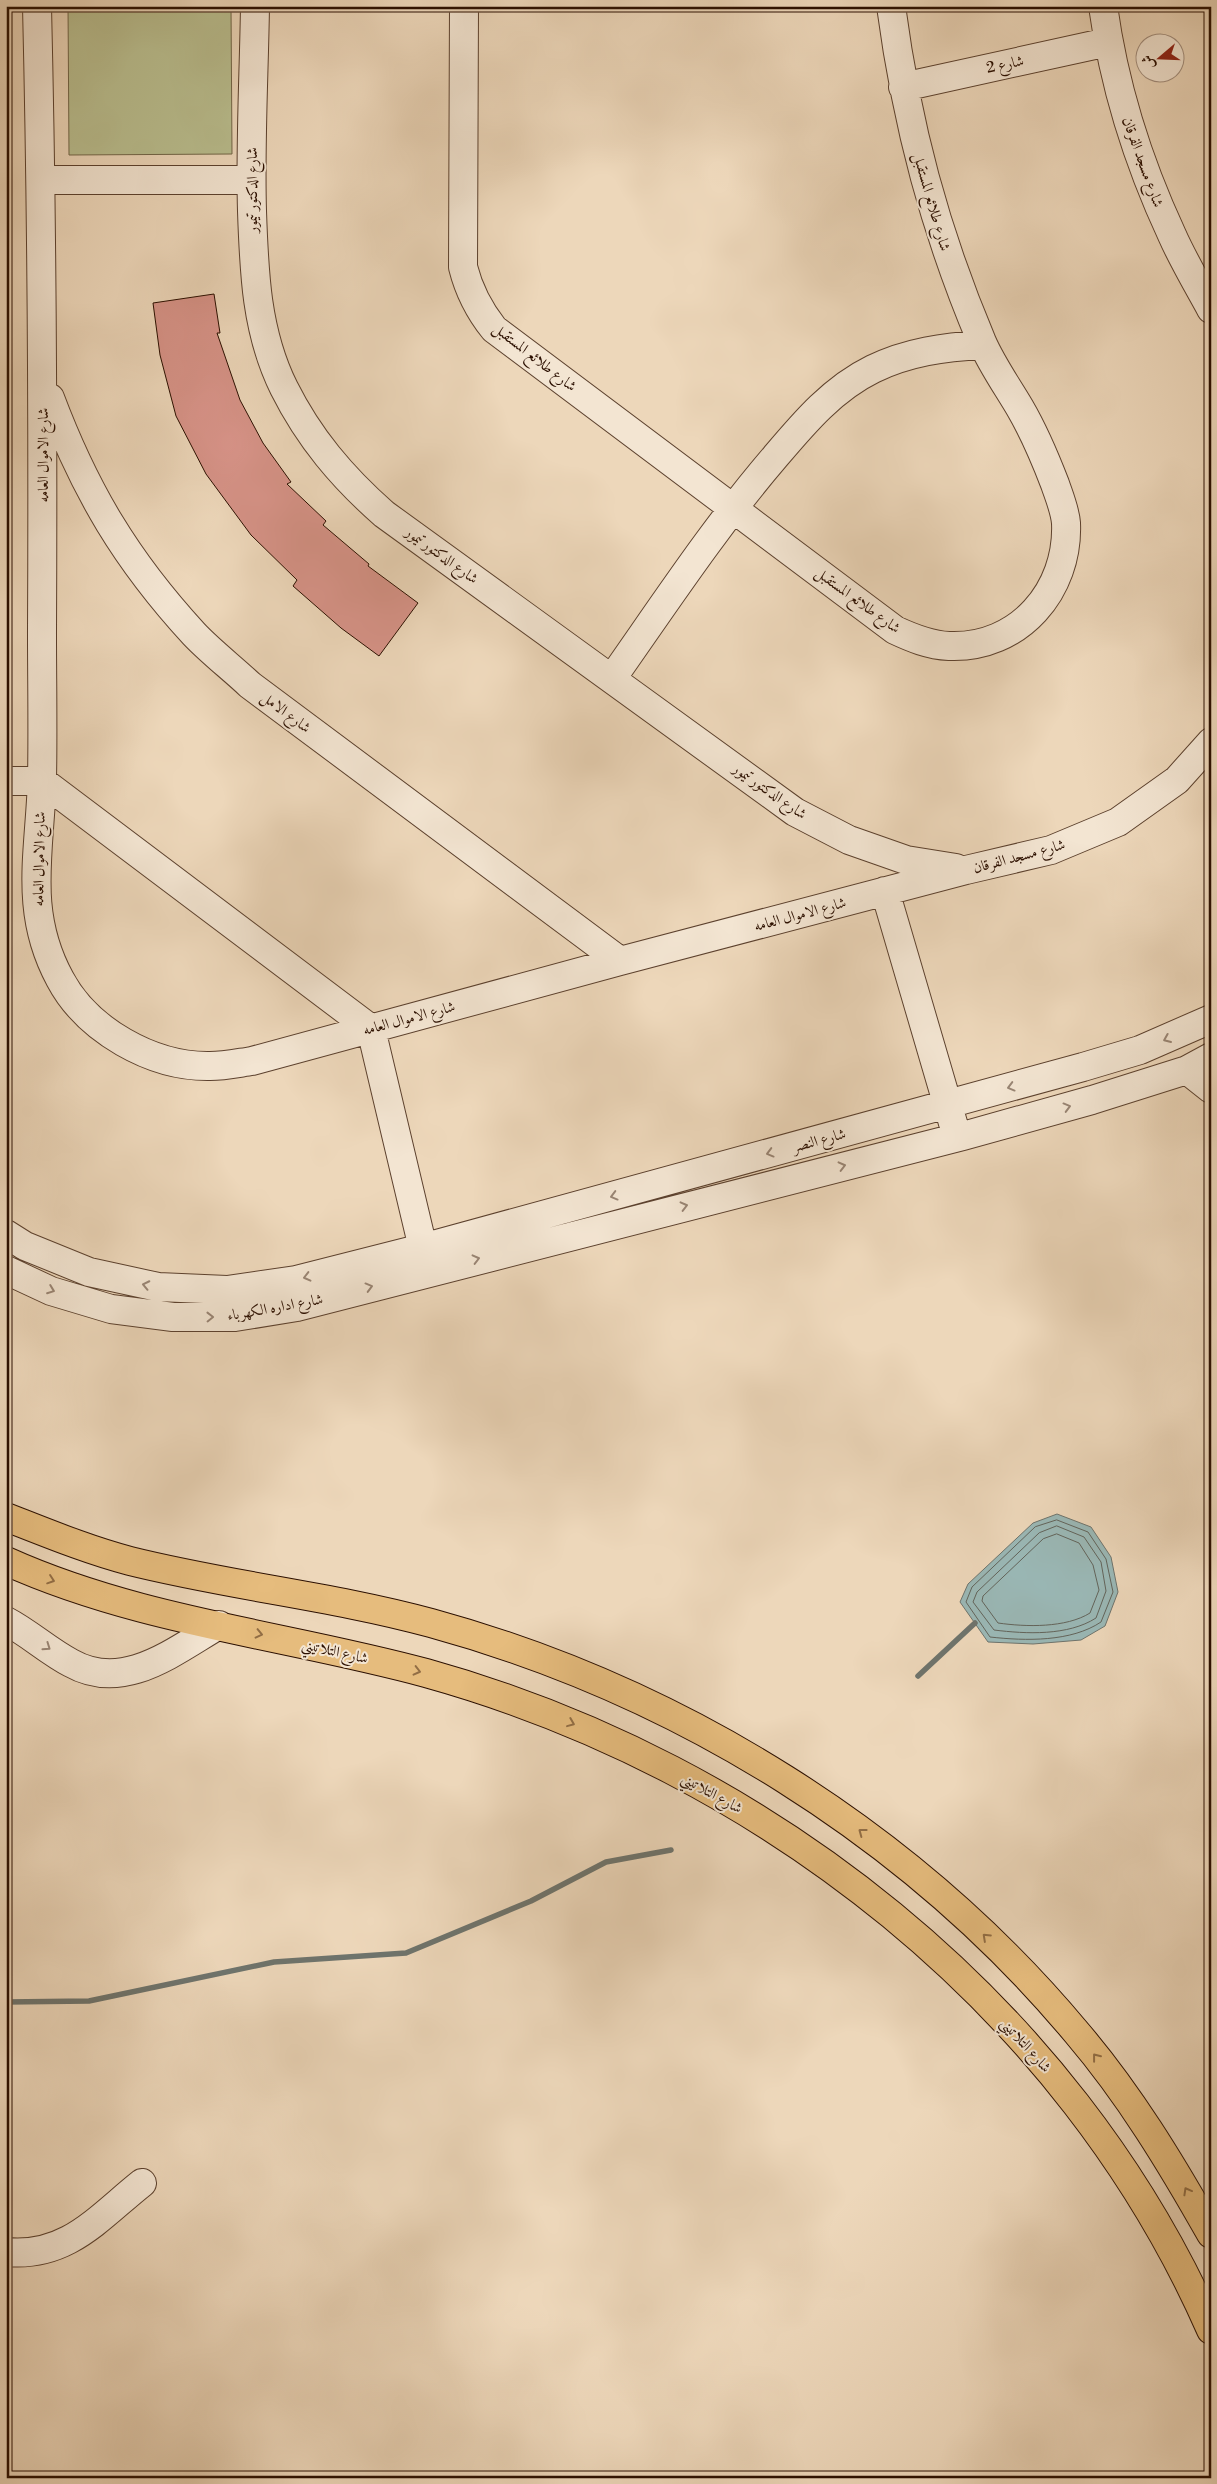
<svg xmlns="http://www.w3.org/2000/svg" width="1217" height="2484" viewBox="0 0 1217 2484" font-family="'Libre Bodoni',Amiri,serif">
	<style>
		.green { fill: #b9be8f; stroke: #726648 }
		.water { fill: #9ab8b6; stroke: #6e746d }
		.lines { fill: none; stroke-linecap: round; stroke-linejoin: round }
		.shore { stroke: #62645b; stroke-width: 1 }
		.stream { stroke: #6e746d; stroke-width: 5.5 }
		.building { fill: #d79388; stroke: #2b0f00 }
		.minor-casing { stroke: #5c412e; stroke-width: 30 }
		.major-casing { stroke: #2b0f00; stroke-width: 30 }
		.minor { stroke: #f3e5d2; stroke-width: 28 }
		.major { stroke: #e6bc7d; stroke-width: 28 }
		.oneway { stroke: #998574 }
		.oneway2 { stroke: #926e45 }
		.labels { text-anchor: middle; stroke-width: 4; stroke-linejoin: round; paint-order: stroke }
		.street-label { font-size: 15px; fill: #2b0f00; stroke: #f3e5d2 }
	</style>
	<rect width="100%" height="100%" fill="#edd7ba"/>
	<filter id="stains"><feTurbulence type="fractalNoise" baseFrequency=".004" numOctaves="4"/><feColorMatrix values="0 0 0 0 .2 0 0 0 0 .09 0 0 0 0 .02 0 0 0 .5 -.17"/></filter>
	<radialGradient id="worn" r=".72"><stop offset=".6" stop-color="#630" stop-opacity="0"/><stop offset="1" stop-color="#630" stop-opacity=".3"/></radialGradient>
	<path class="green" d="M68,6H231L232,154L69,155Z"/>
	<path class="water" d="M1057,1514L1091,1527L1111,1557L1118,1592L1105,1626L1081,1640L1033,1644L988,1642L960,1602L968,1584L1033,1523Z"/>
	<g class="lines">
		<path class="shore" d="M1057,1520L1088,1532L1106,1559L1113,1592L1101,1622C1071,1642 1026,1641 990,1637L966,1602L972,1587L1035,1527Z
			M1057,1526L1084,1537L1101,1562L1106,1591L1096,1618C1068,1636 1026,1634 994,1630L973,1602L977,1592L1039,1533Z
			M1057,1534L1079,1543L1093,1565L1099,1590L1090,1613C1066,1628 1026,1627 998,1623L982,1601L983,1596L1043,1539Z"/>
		<path class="stream" d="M918,1676L975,1623
			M6,2002L89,2001L274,1962L406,1953L531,1901L606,1862L671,1850"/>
	</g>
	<path class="building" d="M214,294L220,333H217L240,400L263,443L291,482L287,484L326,521L323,525L369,564L368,566L418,603L379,656L341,628L293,586L297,580L251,535L206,474L176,416L160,355L153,303Z"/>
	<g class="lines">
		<defs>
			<path id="minor" d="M37,6C42,215 43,424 42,634C42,682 43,730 42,779C40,852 23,911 60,979C87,1030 152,1067 210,1066C224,1066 238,1063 252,1061L620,961L966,870L1051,850L1118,822L1177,780L1211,742
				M255,6C254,74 250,143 252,211C254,271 256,332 284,388C309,438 342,477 384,514L795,812L849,840L906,860L956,868
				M464,6L463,267C469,291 478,309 494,329L895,630C912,638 929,645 949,646C1019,649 1069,590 1066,523C1065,510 1059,496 1055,484C1045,458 1034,432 1020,408C1007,386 992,365 982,342C935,231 907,126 891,6
				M1103,6C1114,86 1138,162 1172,235C1183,260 1198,285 1211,309
				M903,87L1108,42
				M41,180H251
				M50,398C85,491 126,560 194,634C211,652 232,668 250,685L620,961
				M613,677C665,603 715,527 775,457C803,424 832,389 873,369C908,352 944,347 983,345
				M6,781H42L371,1029L427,1265
				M885,891L953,1123
				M1187,1070L1211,1089
				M6,1234L25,1246L89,1272L158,1287L227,1290L296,1280L422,1248L1083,1067L1140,1050L1211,1019
				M6,1270L51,1291L111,1309L173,1317H235L297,1307L963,1136L1092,1100L1187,1070L1211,1057
				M6,1621C29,1633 48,1651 71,1663C124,1693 174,1651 219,1625
				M6,2252C67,2258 98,2218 142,2183"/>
			<path id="major" d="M6,1517C47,1533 88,1550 130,1561C230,1586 332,1596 431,1623C679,1691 912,1835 1077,2033C1129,2094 1171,2163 1211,2234
				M6,1561C139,1621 286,1635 426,1673C764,1767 1069,2006 1211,2330"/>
		</defs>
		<use href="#minor" class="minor-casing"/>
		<use href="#major" class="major-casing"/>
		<use href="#minor" class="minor"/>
		<use href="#major" class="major"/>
	</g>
	<defs><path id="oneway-chevron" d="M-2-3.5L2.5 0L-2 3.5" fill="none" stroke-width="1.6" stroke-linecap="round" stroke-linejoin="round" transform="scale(1.25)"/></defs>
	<g class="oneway">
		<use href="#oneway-chevron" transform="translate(1167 1039) rotate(157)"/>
		<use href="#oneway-chevron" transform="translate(1011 1087) rotate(165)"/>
		<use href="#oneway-chevron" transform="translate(1067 1107) rotate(-15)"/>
		<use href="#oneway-chevron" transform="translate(770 1153) rotate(165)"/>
		<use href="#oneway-chevron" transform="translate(842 1166) rotate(-14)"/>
		<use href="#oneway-chevron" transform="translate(614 1196) rotate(165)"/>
		<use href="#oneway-chevron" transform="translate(684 1206) rotate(-14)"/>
		<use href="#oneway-chevron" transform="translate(476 1259) rotate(-14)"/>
		<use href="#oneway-chevron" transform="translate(307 1277) rotate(166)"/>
		<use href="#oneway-chevron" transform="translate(146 1285) rotate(-168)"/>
		<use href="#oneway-chevron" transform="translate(369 1287) rotate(-15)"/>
		<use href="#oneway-chevron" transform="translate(51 1290) rotate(21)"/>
		<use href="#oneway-chevron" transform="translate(210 1317) rotate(-1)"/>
		<use href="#oneway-chevron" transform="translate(47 1647) rotate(35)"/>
	</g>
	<g class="oneway2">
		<use href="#oneway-chevron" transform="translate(51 1580) rotate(19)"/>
		<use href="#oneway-chevron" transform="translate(259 1634) rotate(13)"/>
		<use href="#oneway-chevron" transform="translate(417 1671) rotate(14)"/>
		<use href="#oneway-chevron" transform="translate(571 1723) rotate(22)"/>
		<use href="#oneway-chevron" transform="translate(862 1832) rotate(-143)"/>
		<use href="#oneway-chevron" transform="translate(986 1937) rotate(-137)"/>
		<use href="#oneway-chevron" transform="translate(1096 2057) rotate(-128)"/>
		<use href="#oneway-chevron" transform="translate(1187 2191) rotate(-119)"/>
	</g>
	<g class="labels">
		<g class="street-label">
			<text transform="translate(1005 64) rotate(-12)" y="5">شارع 2</text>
			<text transform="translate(1143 162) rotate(70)" y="5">شارع مسجد الفرقان</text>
			<text transform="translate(252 190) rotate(-90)" y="5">شارع الدكتور تيمور</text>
			<text transform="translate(932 202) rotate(74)" y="5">شارع طلائع المستقبل</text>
			<text transform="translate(535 357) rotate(38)" y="5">شارع طلائع المستقبل</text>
			<text transform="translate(43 455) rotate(-90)" y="5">شارع الاموال العامه</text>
			<text transform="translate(442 555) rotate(36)" y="5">شارع الدكتور تيمور</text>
			<text transform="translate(858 600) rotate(36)" y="5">شارع طلائع المستقبل</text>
			<text transform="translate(286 712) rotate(37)" y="5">شارع الامل</text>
			<text transform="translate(770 791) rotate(35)" y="5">شارع الدكتور تيمور</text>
			<text transform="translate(1019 856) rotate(-15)" y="5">شارع مسجد الفرقان</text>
			<text transform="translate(39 859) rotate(-89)" y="5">شارع الاموال العامه</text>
			<text transform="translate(800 914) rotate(-15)" y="5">شارع الاموال العامه</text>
			<text transform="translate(409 1018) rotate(-15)" y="5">شارع الاموال العامه</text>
			<text transform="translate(819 1140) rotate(-15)" y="5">شارع النصر</text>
			<text transform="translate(275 1307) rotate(-10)" y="5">شارع اداره الكهرباء</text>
			<text transform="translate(335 1651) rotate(13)" y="5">شارع التلاتيني</text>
			<text transform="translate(712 1793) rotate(29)" y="5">شارع التلاتيني</text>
			<text transform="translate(1026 2045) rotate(48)" y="5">شارع التلاتيني</text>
		</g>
	</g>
	<rect width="1217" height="2484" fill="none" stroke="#edd7ba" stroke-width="25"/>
	<rect x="8" y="8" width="1202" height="2469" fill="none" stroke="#2b0f00" stroke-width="2.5"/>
	<rect x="12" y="12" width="1192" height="2459" fill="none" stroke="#2b0f00"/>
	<g transform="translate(1160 58) rotate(251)"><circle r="24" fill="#f3e5d2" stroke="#a38f7e"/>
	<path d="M0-4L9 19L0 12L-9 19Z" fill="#8f2418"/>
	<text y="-8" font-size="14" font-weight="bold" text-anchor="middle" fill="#2b0f00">ش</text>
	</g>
	<rect width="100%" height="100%" filter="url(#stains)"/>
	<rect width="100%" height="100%" fill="url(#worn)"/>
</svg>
